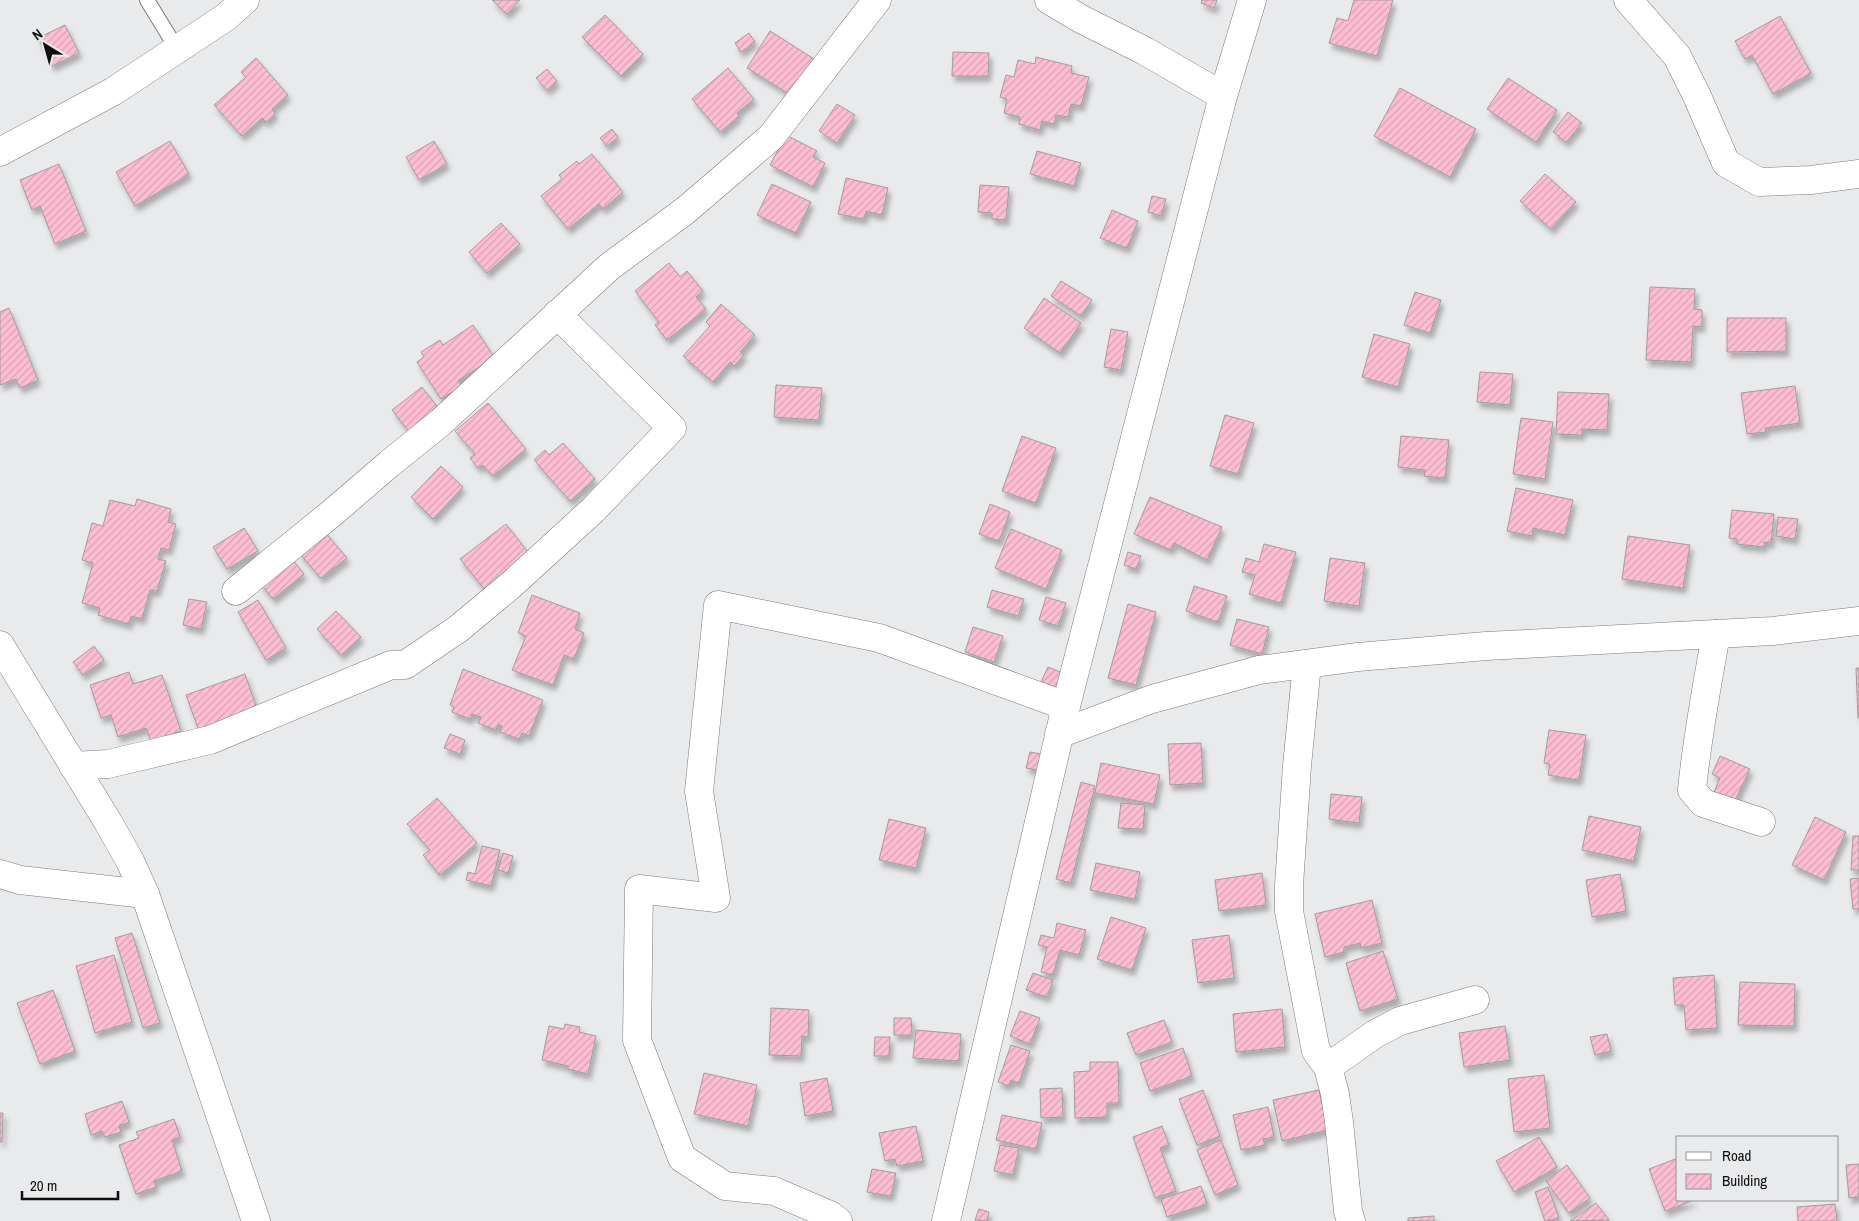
<svg xmlns="http://www.w3.org/2000/svg" width="1859" height="1221" viewBox="0 0 1859 1221" font-family="'Archivo Narrow',sans-serif">
	<style>
		.building { fill: url(#building-hatch); stroke: #9f9c9d; filter: url(#shadow) }
		.lines { fill: none; stroke-linecap: round; stroke-linejoin: round }
		.lane-casing { stroke: #7b7b7d; stroke-width: 16 }
		.street-casing { stroke: #7b7b7d; stroke-width: 29 }
		.secondary-casing { stroke: #7b7b7d; stroke-width: 29 }
		.lane { stroke: #fff; stroke-width: 14 }
		.street { stroke: #fff; stroke-width: 28 }
		.secondary { stroke: #fff; stroke-width: 28 }
	</style>
	<defs>
		<pattern id="building-hatch" width="6" height="6" patternUnits="userSpaceOnUse" patternTransform="scale(1.25)"><rect width="6" height="6" fill="#febdd4"/><path d="M-1 1l2-2M0 6l6-6M5 7l2-2" fill="none" stroke="#d8a1b5"/></pattern>
		<filter id="shadow"><feDropShadow dx="3" dy="5.5" stdDeviation="2.5" flood-color="#0004"/></filter>
	</defs>
	<rect width="100%" height="100%" fill="#e9eaec"/>
	<path class="building" d="M492,0H520L507,14Z
		M1202,0H1217L1214,8L1201,3Z
		M1354,0H1393L1377,56L1329,43L1337,18L1348,21Z
		M605,15L643,54L621,76L582,37Z
		M1780,16L1811,73L1773,94L1752,55L1745,59L1735,41Z
		M65,25L79,53L52,66L38,38Z
		M770,31L814,59L791,95L747,68Z
		M749,33L755,42L741,52L735,43Z
		M953,52L989,53L988,76H952Z
		M1036,57L1072,66L1071,73L1089,77L1081,106L1071,104L1068,117L1056,115L1054,124L1042,121L1040,130L1019,124L1020,117L1004,113L1007,99L1000,97L1006,75L1014,77L1018,60L1035,64Z
		M256,58L288,95L272,109L275,114L266,122L262,118L242,136L214,105L246,77L241,72Z
		M728,68L754,99L737,113L739,116L720,132L692,99Z
		M547,69L557,81L547,90L536,78Z
		M1508,78L1557,110L1536,142L1487,109Z
		M1400,88L1476,129L1450,177L1374,136Z
		M837,104L855,115L837,143L819,131Z
		M1568,112L1582,123L1566,142L1553,132Z
		M612,129L618,137L607,146L600,138Z
		M786,135L817,151L813,157L825,163L813,187L770,165Z
		M170,141L189,174L135,206L116,172Z
		M434,141L447,164L419,180L406,157Z
		M1037,151L1081,163L1074,186L1030,174Z
		M592,154L623,192L603,209L599,204L568,229L541,196L562,179L559,175L577,161L579,164Z
		M59,164L86,231L55,244L40,206L32,210L20,180Z
		M1545,174L1576,202L1551,229L1520,201Z
		M846,178L888,188L882,215L866,211L864,219L838,214Z
		M772,184L811,202L796,233L757,215Z
		M980,185L1009,187L1006,220L992,219V213L978,212Z
		M1152,196L1166,199L1161,216L1148,212Z
		M1112,210L1138,221L1127,248L1100,238Z
		M501,223L520,244L487,273L469,252Z
		M669,263L680,277L687,271L703,291L696,297L706,309L667,340L655,325L659,322L635,291Z
		M1061,281L1092,300L1081,316L1051,296Z
		M1650,287L1695,289L1694,309L1702,310V327L1693,326L1691,362L1646,360Z
		M1415,292L1441,300L1430,333L1404,325Z
		M1044,298L1081,323L1060,353L1024,328Z
		M721,304L755,335L740,352L744,355L734,366L730,362L713,382L683,356L710,326L706,322Z
		M9,308L38,380L20,388L16,379L0,385V312Z
		M1727,318H1786V351L1727,352Z
		M473,325L494,357L458,381L462,386L441,399L417,362L424,357L421,352L440,340L443,345Z
		M1111,329L1128,332L1121,370L1104,367Z
		M1374,334L1410,344L1398,387L1362,377Z
		M1480,372L1513,374L1510,405L1477,402Z
		M776,385L822,388L819,420L774,417Z
		M1795,386L1800,423L1765,428L1766,432L1747,434L1741,393Z
		M422,387L440,410L411,434L392,410Z
		M1558,392L1609,394L1607,430L1582,429V435L1556,434Z
		M488,403L526,449L493,476L483,465L478,468L470,458L475,454L455,431Z
		M1225,415L1254,423L1238,474L1210,466Z
		M1521,418L1553,422L1545,479L1513,474Z
		M1022,436L1056,448L1036,503L1002,491Z
		M1401,436L1449,440L1445,478L1424,476L1425,470L1398,467Z
		M563,443L595,479L570,501L534,460L545,450L549,455Z
		M441,466L463,487L433,519L411,497Z
		M1516,488L1573,500L1565,535L1533,528L1532,536L1507,531Z
		M1150,497L1222,527L1207,560L1174,543L1171,550L1134,534Z
		M137,499L171,509L168,522L176,524L169,550L161,548L158,559L166,561L157,591L150,590L142,619L131,616L129,624L98,615L100,608L82,603L93,563L82,560L92,523L103,526L110,500L135,506Z
		M990,504L1010,512L999,541L979,534Z
		M1732,510L1774,514L1771,543L1764,542V547L1737,544V539L1729,538Z
		M1778,517L1798,519L1795,539L1776,536Z
		M506,524L531,556L486,591L460,559Z
		M244,528L258,551L227,569L213,547Z
		M1011,529L1062,550L1046,589L995,568Z
		M325,532L347,558L321,578L299,553Z
		M1628,536L1690,545L1683,588L1622,579Z
		M1264,544L1296,552L1281,603L1249,594L1255,575L1242,572L1246,558L1259,562Z
		M1128,552L1141,556L1136,569L1124,565Z
		M290,557L304,574L273,599L259,582Z
		M1330,558L1365,563L1359,606L1324,601Z
		M1194,586L1227,596L1218,622L1186,611Z
		M992,590L1024,599L1018,616L987,607Z
		M532,595L580,613L575,629L584,633L574,659L564,655L553,685L512,670L526,636L518,633Z
		M1046,597L1066,603L1058,626L1039,620Z
		M189,599L207,602L201,629L183,625Z
		M258,600L286,648L266,660L238,612Z
		M1128,604L1156,612L1136,685L1108,678Z
		M336,611L361,637L341,655L317,629Z
		M1237,619L1269,627L1262,654L1230,645Z
		M973,627L1003,636L994,662L965,652Z
		M94,646L104,660L83,675L73,662Z
		M1048,667L1063,673L1056,690L1040,684Z
		M1856,668H1859V718H1858Z
		M463,669L543,700L529,736L522,733L519,739L500,732L502,726L498,724L496,730L478,723L481,717L472,714L470,719L452,712L454,707L450,705Z
		M129,672L133,684L162,675L181,731L151,741L146,728L118,737L111,715L101,718L90,685Z
		M245,674L257,709L199,731L186,695Z
		M1549,730L1586,735L1579,780L1548,775L1550,764L1544,763Z
		M450,734L465,740L460,754L444,748Z
		M1201,743L1203,783L1170,785L1168,744Z
		M1030,752L1041,754L1037,770L1026,768Z
		M1720,756L1750,769L1735,801L1714,792L1720,778L1712,774Z
		M1101,763L1160,775L1154,804L1095,793Z
		M1081,782L1095,786L1071,883L1056,879Z
		M1331,794L1362,797L1359,823L1329,819Z
		M437,798L477,843L440,875L423,855L430,850L407,824Z
		M1121,803L1145,805L1143,829L1118,828Z
		M1589,816L1641,827L1634,861L1582,850Z
		M1815,817L1846,832L1824,880L1792,865Z
		M889,819L926,828L916,868L879,860Z
		M1853,836H1859V870H1851Z
		M482,846L500,850L491,886L466,880L468,872L475,874Z
		M503,853L513,856L508,873L498,870Z
		M1096,863L1140,872L1135,899L1090,890Z
		M1262,873L1266,905L1219,911L1215,880Z
		M1620,874L1626,911L1592,917L1586,880Z
		M1859,878V909H1853L1850,879Z
		M1372,900L1382,943L1361,948L1360,943L1344,947V952L1325,957L1315,914Z
		M1111,917L1146,928L1132,970L1097,959Z
		M1057,923L1086,930L1079,955L1060,950L1053,975L1041,972L1047,947L1038,945L1041,935L1054,938Z
		M132,933L160,1023L143,1028L115,938Z
		M1229,935L1234,978L1198,983L1192,940Z
		M1383,951L1398,999L1360,1011L1346,963Z
		M114,955L132,1022L95,1033L76,966Z
		M1033,973L1053,980L1047,997L1026,990Z
		M1714,975L1717,1028L1686,1030L1684,1005H1675L1673,978Z
		M1740,982L1795,984L1794,1026L1738,1025Z
		M53,990L75,1051L40,1064L17,1003Z
		M771,1008L809,1010L808,1037L802,1036L801,1056L769,1055Z
		M1282,1009L1285,1047L1236,1052L1233,1014Z
		M1020,1011L1040,1018L1030,1044L1010,1036Z
		M894,1018H911L912,1035H894Z
		M1164,1020L1172,1042L1136,1055L1127,1033Z
		M565,1024L580,1027L579,1032L596,1036L588,1074L568,1069V1066L542,1060L549,1026L564,1029Z
		M1505,1026L1510,1060L1464,1067L1459,1033Z
		M916,1030L961,1034L959,1061L913,1058Z
		M1607,1034L1611,1051L1595,1055L1590,1037Z
		M875,1037H890L889,1056H874Z
		M1011,1045L1030,1051L1019,1083L1011,1080L1009,1086L998,1082Z
		M1183,1048L1192,1076L1150,1091L1140,1063Z
		M1090,1062H1118L1119,1103H1107V1117L1075,1118L1074,1072L1090,1071Z
		M704,1073L757,1085L748,1126L694,1114Z
		M1544,1075L1550,1128L1514,1132L1508,1079Z
		M827,1078L833,1111L805,1116L800,1083Z
		M1062,1088L1063,1117L1041,1118L1040,1089Z
		M1203,1090L1220,1136L1197,1145L1179,1099Z
		M1319,1090L1328,1130L1282,1141L1273,1100Z
		M122,1101L129,1122L119,1126L121,1132L105,1137L102,1131L91,1135L85,1114Z
		M1268,1107L1274,1137L1263,1139L1265,1145L1241,1150L1233,1115Z
		M0,1113H3L2,1142H0Z
		M1002,1115L1042,1123L1036,1149L996,1140Z
		M174,1119L180,1137L172,1140L182,1171L154,1181L156,1187L136,1194L119,1145L139,1138L136,1132Z
		M916,1126L923,1161L897,1166L895,1159L885,1161L879,1133Z
		M1162,1126L1169,1145L1160,1148L1176,1191L1155,1198L1133,1137Z
		M1539,1137L1557,1167L1514,1192L1496,1161Z
		M1221,1140L1238,1185L1215,1195L1197,1150Z
		M1000,1145L1019,1148L1013,1175L994,1171Z
		M1678,1158V1200H1694L1665,1211L1649,1169Z
		M1859,1164V1197L1849,1198L1846,1165Z
		M1567,1165L1590,1198L1569,1213L1546,1181Z
		M872,1169L896,1173L891,1196L867,1192Z
		M1201,1186L1207,1204L1167,1217L1161,1199Z
		M1548,1187L1559,1218L1545,1221L1535,1192Z
		M1596,1203L1609,1220L1570,1221Z
		M1835,1204L1837,1221H1798L1797,1207Z
		M979,1209L989,1212L987,1221L975,1220Z
		M1434,1216V1221H1408V1218Z"/>
	<g class="lines">
		<defs>
			<path id="lane" d="M147,0L177,49"/>
			<path id="street" d="M1049,0L1081,19L1145,51L1223,96
				M1628,0L1677,56L1697,96L1726,163L1759,182L1811,180L1859,174
				M0,152L114,91L226,17L245,0
				M236,591L332,513L389,464L441,422L609,267L686,210L771,137L877,0
				M1716,634C1707,686 1697,737 1692,790L1703,803L1761,822
				M1307,664L1297,766L1289,885V911L1316,1051L1328,1067L1335,1094L1339,1122L1348,1211L1351,1221
				M73,766L108,764L210,740L391,665H405L458,629L511,585L593,510L672,428L557,314
				M0,874L20,880L145,894
				M1328,1067L1375,1034L1400,1021L1475,1000
				M838,1221L830,1215L774,1191L725,1186L682,1158L637,1040L639,889L716,898L699,791L718,605L879,638L1066,706"/>
			<path id="secondary" d="M0,645L108,822L130,861L145,894L256,1221
				M1059,734L1152,699L1259,670L1358,657L1486,646L1773,631L1859,621
				M946,1221L1066,706L1223,96L1252,0"/>
		</defs>
		<use href="#lane" class="lane-casing"/>
		<use href="#street" class="street-casing"/>
		<use href="#secondary" class="secondary-casing"/>
		<use href="#lane" class="lane"/>
		<use href="#street" class="street"/>
		<use href="#secondary" class="secondary"/>
	</g>
	<rect x="1676" y="1136" width="162" height="65" fill="#e9eaec" stroke="#929294"/>
	<rect x="1686" y="1152" width="25" height="8" fill="#ffffff" stroke="#929294"/>
	<text x="1722" y="1161" font-size="15" fill="#0f0f10">Road</text>
	<rect x="1686" y="1174" width="25" height="15" fill="url(#building-hatch)" stroke="#929294"/>
	<text x="1722" y="1186" font-size="15" fill="#0f0f10">Building</text>
	<g transform="translate(45 45) rotate(323)" stroke="#e9eaec" stroke-width="4" paint-order="stroke">
	<path d="M0-4L9 19L0 12L-9 19Z" fill="#0f0f10"/>
	<text y="-8" font-size="14" font-weight="bold" text-anchor="middle" fill="#0f0f10">N</text>
	</g>
	<path d="M22 1191v8h96v-8" fill="none" stroke="#0f0f10" stroke-width="2.5"/>
	<text x="30" y="1191" font-size="15" fill="#0f0f10" stroke="#e9eaec" stroke-width="4" paint-order="stroke">20 m</text>
</svg>
